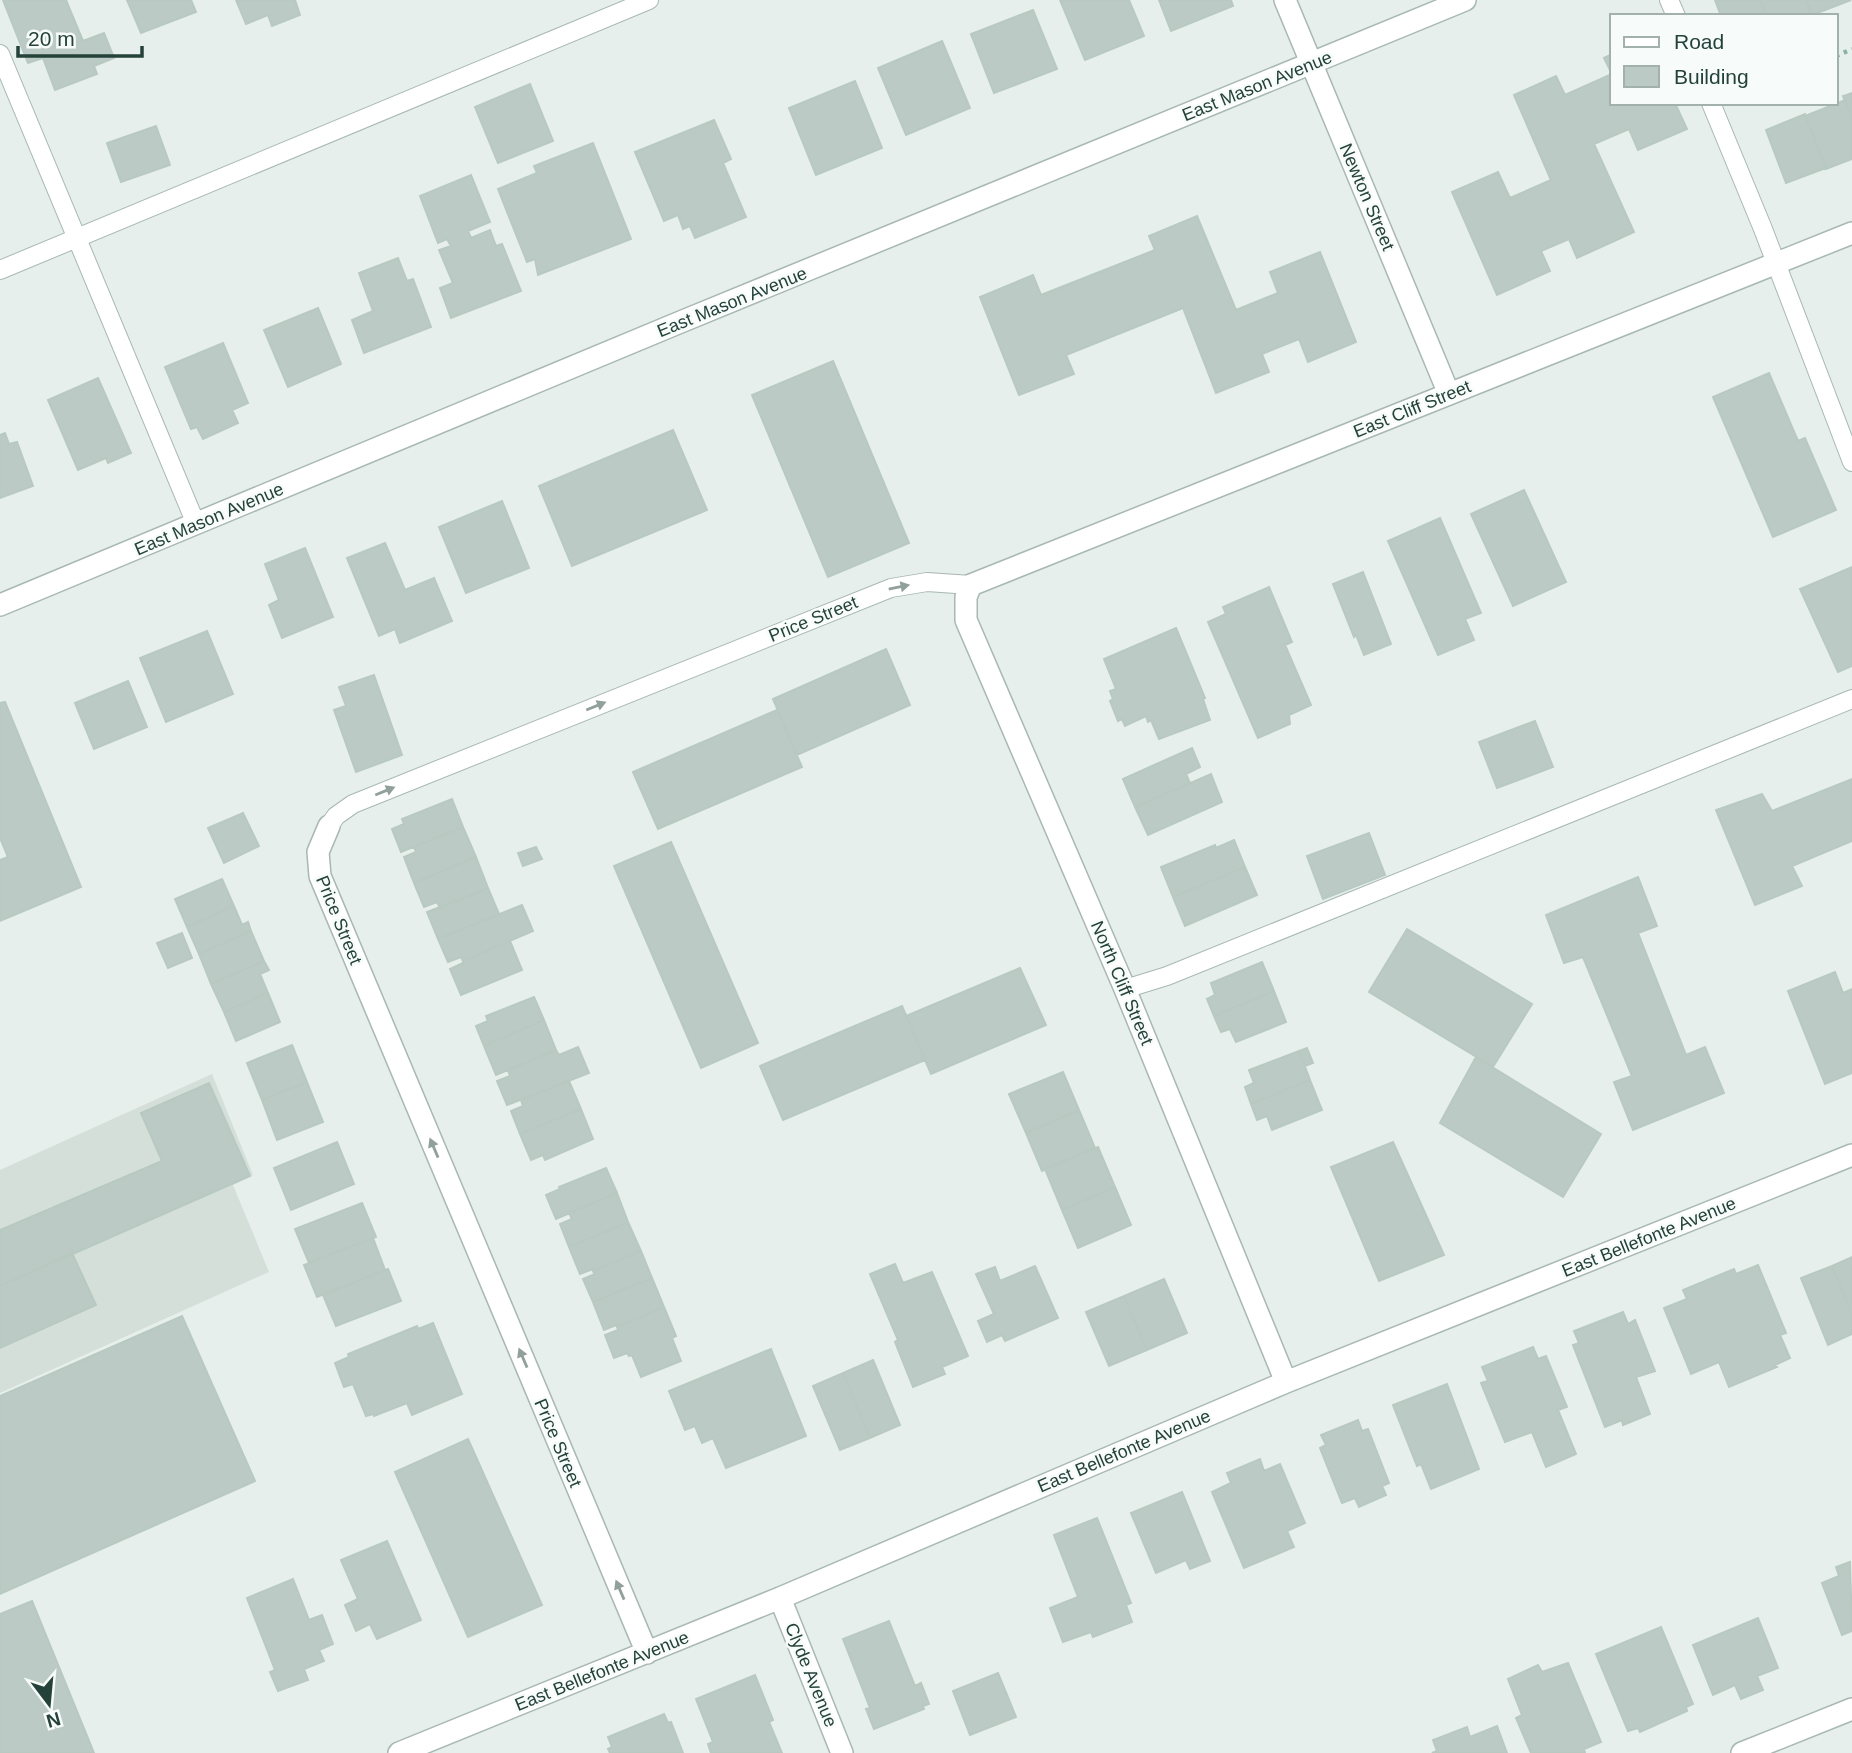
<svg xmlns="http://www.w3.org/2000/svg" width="1852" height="1753" viewBox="0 0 1852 1753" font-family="Helvetica,sans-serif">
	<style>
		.built { fill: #d4dfda }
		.building { fill: #bbcac4; stroke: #b8c9c2; stroke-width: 2 }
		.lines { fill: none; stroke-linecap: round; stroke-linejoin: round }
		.lane-casing { stroke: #a8b8b2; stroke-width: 20 }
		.street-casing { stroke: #a8b8b2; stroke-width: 24 }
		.path { stroke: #86b3a5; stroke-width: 4.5; stroke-dasharray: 3.5 5; stroke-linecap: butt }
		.lane { stroke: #fff; stroke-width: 18 }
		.street { stroke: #fff; stroke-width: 21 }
		.oneway { fill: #92a09c }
		.labels { text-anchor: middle; stroke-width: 5; stroke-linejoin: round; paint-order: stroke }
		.street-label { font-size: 18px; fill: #24423a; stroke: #f7fbf9 }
	</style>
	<rect width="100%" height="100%" fill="#e6efeb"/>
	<path class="built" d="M212,1074L253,1175L233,1185L269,1272L0,1393V1170Z"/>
	<path class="building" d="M3,0H66L83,41L104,33L114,58L94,66L97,74L55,90L43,58L28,63Z
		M127,0H191L196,12L141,33Z
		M236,0H295L300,15L272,26L268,15L246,24Z
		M1060,0H1129L1144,36L1085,60Z
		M1159,0H1231L1233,6L1171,31Z
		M1715,0H1760L1767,16H1721Z
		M1760,0H1806L1813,16H1767Z
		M1806,0H1851L1812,15Z
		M1033,10L1057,69L994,93L971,34Z
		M942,41L970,108L906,135L878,68Z
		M1612,54V103H1675L1687,129L1638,150L1629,129L1594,144L1634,232L1577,258L1569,239L1541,251L1550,271L1497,295L1452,192L1498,172L1510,198L1551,180L1514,95L1556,76L1565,95L1612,74L1604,58Z
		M855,81L882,148L816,175L789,108Z
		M530,84L553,141L498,163L475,107Z
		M1852,93V118L1843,96Z
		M1845,100L1852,118V159L1826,169L1805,116Z
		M1805,114L1826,168L1786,183L1766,130Z
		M714,120L731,159L723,163L746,217L695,238L690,226L683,229L678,215L664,221L635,152Z
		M156,126L170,165L121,182L107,143Z
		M593,143L631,239L538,275L535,259L527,262L498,189L537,173L534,166Z
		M471,175L490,222L468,231L471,238L490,230L496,246L502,244L521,291L451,318L440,288L453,283L439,250L451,246L447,239L438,243L420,196Z
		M1197,216L1236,310L1278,293L1270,272L1320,252L1356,342L1308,362L1299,339L1262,354L1269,372L1216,393L1183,308L1066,355L1074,374L1019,395L980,297L1033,275L1041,295L1155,250L1149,236Z
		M398,258L407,281L413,279L431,327L364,353L352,320L373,311L359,273Z
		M318,308L341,364L288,387L264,330Z
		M223,343L248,403L232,410L238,423L203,439L197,427L191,429L165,367Z
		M833,361L909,543L828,577L752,395Z
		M1769,373L1798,441L1805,438L1836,510L1773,537L1713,397Z
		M98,378L131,453L108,463L106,458L78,470L48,400Z
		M673,430L707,510L572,566L539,486Z
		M5,433L9,444L17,442L33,486L0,498V435Z
		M1524,490L1566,582L1513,606L1471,514Z
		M502,501L529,568L466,593L439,527Z
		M1440,518L1481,613L1465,619L1474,640L1438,655L1388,541Z
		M385,543L405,590L434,578L452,621L400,643L395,629L379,636L347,558Z
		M305,548L333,617L282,638L269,605L279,600L265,564Z
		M1852,567V666L1838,672L1800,589Z
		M1363,572L1391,644L1364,655L1356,635L1354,637L1333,584Z
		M1269,587L1292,642L1285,645L1311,705L1289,715L1290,724L1258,738L1208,622L1226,614L1223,607Z
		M1176,628L1205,698L1203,699L1210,720L1159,739L1151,720L1148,722L1146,716L1125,726L1122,719L1118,721L1110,701L1113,699L1110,691L1116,689L1104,659Z
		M207,631L233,694L166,722L140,658Z
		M886,649L910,705L797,755L773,699Z
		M374,675L402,755L356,772L334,710L346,706L339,687Z
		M128,681L147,727L94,749L75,703Z
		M5,702L81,887L0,921V860L8,857L0,838V703Z
		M777,710L802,767L658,829L633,772Z
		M1535,721L1553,767L1497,788L1479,742Z
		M1192,748L1200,767L1186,774L1190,783L1135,807L1123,779Z
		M1211,774L1222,802L1148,835L1135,807Z
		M1852,779V841L1792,866L1802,886L1755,905L1716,810L1762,794L1772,811Z
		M452,799L463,827L401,852L392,829L404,824L402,819Z
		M243,813L259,846L224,863L208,828Z
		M463,827L476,857L414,883L404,857L416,852L414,847Z
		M1369,833L1385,875L1323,899L1307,856Z
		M1234,840L1245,867L1173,897L1161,867L1215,845L1216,848Z
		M671,842L758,1043L701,1068L614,866Z
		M536,847L542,859L523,866L518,853Z
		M476,857L488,888L440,908L437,902L424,907L414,883Z
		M1245,867L1257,895L1185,926L1173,897Z
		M1638,877L1657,926L1638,933L1686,1055L1705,1047L1724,1093L1633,1130L1614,1082L1632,1076L1583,957L1564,963L1546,915Z
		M222,879L234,906L187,927L175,899Z
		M488,888L499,914L438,939L427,912Z
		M522,905L533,931L463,961L461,957L448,962L438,939Z
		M234,906L242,925L248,922L251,931L199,954L187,927Z
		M1407,929L1532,1004L1493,1067L1369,992Z
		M251,931L264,961L211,984L199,954Z
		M182,933L192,958L168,968L157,943Z
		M510,941L522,970L461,995L450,969L463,963V961Z
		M264,961L269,970L260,974L268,993L224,1012L211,984Z
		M1262,962L1274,991L1214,1016L1207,999L1215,995L1211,983Z
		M1020,968L1046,1025L931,1074L906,1016Z
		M1835,972L1843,993L1852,989V1073L1825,1084L1788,991Z
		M1274,991L1286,1022L1236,1042L1230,1029L1221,1032L1214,1016Z
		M268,993L280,1022L236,1041L224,1012Z
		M534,997L544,1020L484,1046L476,1026L488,1021L486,1016Z
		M902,1006L925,1060L783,1120L760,1066Z
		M544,1020L556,1050L496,1075L484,1046Z
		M292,1045L307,1082L262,1100L247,1063Z
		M578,1047L589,1073L507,1105L497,1081L510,1076L508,1070L556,1050L559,1055Z
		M1307,1048L1313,1063L1305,1066L1299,1051Z
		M1299,1051L1310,1080L1251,1104L1245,1087L1254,1083L1249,1070Z
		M1476,1057L1601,1134L1563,1197L1440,1123Z
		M1063,1072L1079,1110L1026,1133L1009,1094Z
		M1310,1080L1322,1110L1272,1130L1267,1116L1257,1120L1251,1104Z
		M569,1081L581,1109L520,1134L511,1111L523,1106L521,1100Z
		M307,1082L323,1122L277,1140L262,1100Z
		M209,1083L250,1176L0,1286V1230L162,1161L141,1113Z
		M581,1109L593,1139L545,1160L543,1155L531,1160L520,1134Z
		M1079,1110L1095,1148L1042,1171L1026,1133Z
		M337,1142L354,1184L291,1210L274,1168Z
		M1393,1142L1444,1255L1379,1281L1331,1167Z
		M1098,1147L1115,1187L1062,1210L1045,1169Z
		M606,1168L617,1193L556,1219L546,1195L560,1189L559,1187Z
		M1115,1187L1131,1225L1078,1248L1062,1210Z
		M617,1193L628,1222L569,1247L560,1224L572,1219L569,1213Z
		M362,1203L376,1237L309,1263L295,1229Z
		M628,1222L641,1251L593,1271V1269L580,1274L569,1247Z
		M373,1238L385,1270L317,1297L304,1265Z
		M641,1251L652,1278L593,1302L583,1279L595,1274L593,1271Z
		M72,1253L96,1305L0,1348V1286Z
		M1852,1257V1315L1832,1266Z
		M895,1264L903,1283L932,1272L968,1356L942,1367L945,1374L913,1387L895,1342L898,1340L870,1274Z
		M1758,1265L1786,1333L1780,1335L1790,1358L1775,1365L1777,1367L1729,1387L1719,1362L1691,1374L1664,1308L1687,1299L1683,1290L1734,1269L1736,1274Z
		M1035,1266L1058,1318L1005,1341L1002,1335L987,1342L978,1321L994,1314L976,1274L995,1267L1000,1281Z
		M1832,1266L1852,1315V1334L1828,1345L1801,1278Z
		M388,1269L401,1301L336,1326L323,1295Z
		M652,1278L664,1307L617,1327L616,1325L604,1330L593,1302Z
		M1164,1279L1187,1333L1147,1350L1124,1296Z
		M1124,1296L1147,1350L1109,1366L1086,1312Z
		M664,1307L676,1336L672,1338L681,1361L641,1377L632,1355L629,1356L627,1353L614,1358L605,1335L618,1330L617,1327Z
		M1623,1312L1628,1324L1635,1320L1655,1371L1636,1377L1650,1414L1623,1425L1622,1420L1605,1427L1573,1345L1579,1343L1574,1331Z
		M182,1316L255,1481L0,1594V1396Z
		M433,1323L462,1394L412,1415L407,1403L374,1416L373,1414L366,1416L353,1384L344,1387L335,1363L349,1357L348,1354L417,1326L418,1329Z
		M1533,1347L1538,1359L1546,1356L1567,1407L1558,1410L1576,1454L1546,1467L1532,1432L1505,1442L1481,1383L1488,1381L1482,1367Z
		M771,1349L806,1436L726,1468L713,1438L702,1443L695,1426L685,1430L669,1391Z
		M873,1360L900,1425L870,1438L843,1373Z
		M843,1373L870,1438L840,1450L813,1386Z
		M1447,1384L1479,1469L1431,1489L1421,1464L1417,1466L1393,1405Z
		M1358,1420L1362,1431L1368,1429L1389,1483L1382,1486L1386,1495L1359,1507L1355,1498L1342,1503L1320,1448L1326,1445L1321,1435Z
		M468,1439L542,1605L468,1637L395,1472Z
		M1260,1459L1264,1471L1280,1464L1305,1523L1287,1531L1294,1547L1244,1568L1212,1492L1231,1483L1227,1473Z
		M1182,1492L1210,1561L1190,1569L1186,1560L1156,1573L1131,1513Z
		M1097,1518L1131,1603L1126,1605L1132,1622L1093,1637L1091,1632L1063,1642L1050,1608L1078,1597L1054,1535Z
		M387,1541L421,1620L377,1639L370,1624L356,1631L345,1605L358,1599L341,1560Z
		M1850,1562L1852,1631L1842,1635L1822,1583L1839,1576L1836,1567Z
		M293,1579L309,1620L322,1615L333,1644L319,1650L324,1661L304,1669L308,1680L278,1691L270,1672L275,1670L247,1598Z
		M32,1601L94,1753H0V1614Z
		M1758,1618L1778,1668L1757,1676L1763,1690L1741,1699L1735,1685L1713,1695L1693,1645Z
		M889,1621L915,1686L921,1683L929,1704L923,1706L924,1709L874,1729L866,1709L870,1708L843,1639Z
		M1661,1627L1693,1704L1686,1707L1687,1711L1640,1732L1638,1728L1628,1731L1596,1654Z
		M1568,1663L1601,1742L1584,1749L1585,1753H1531L1516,1718L1522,1715L1508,1679L1538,1665L1542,1672Z
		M998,1673L1016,1717L970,1735L953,1691Z
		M755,1675L773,1720L769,1722L782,1753H711L708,1744L713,1742L696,1699Z
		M664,1714L668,1723L671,1722L683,1753H610L608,1749L612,1747L608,1737Z
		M1497,1726L1507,1753H1432L1437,1751L1433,1740L1467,1727L1470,1737Z"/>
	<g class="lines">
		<defs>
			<path id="lane" d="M1669,0L1676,16
				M0,54L196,524
				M1711,103L1763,229L1852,462
				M0,270L649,0
				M329,826L336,816L353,804L891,588L927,582L971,585
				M1125,989L1167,976L1852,699"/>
			<path id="street" d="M1285,0L1449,394
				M0,605L683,321L1465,0
				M329,826L318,852L320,876L647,1653
				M1286,1382L1125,989L966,620V597L971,585L1852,233
				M780,1598L842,1753
				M399,1753L780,1598L1286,1382L1852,1155
				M1742,1753L1852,1709"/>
		</defs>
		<use href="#lane" class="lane-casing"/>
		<use href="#street" class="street-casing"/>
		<path class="path" d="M1836,56L1852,49"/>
		<use href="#lane" class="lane"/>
		<use href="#street" class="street"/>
	</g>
	<defs><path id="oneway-solid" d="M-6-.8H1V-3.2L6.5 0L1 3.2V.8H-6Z" transform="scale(1.75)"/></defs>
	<g class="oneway">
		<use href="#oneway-solid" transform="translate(899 587) rotate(-11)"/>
		<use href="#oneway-solid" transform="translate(596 706) rotate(-22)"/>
		<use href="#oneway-solid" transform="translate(385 791) rotate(-22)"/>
		<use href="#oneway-solid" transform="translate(434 1148) rotate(-113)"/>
		<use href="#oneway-solid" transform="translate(523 1358) rotate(-113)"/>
		<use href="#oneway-solid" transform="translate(620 1590) rotate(-113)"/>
	</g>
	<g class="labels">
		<g class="street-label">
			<text transform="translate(1257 86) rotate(-22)" y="6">East Mason Avenue</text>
			<text transform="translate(1367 197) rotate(67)" y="6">Newton Street</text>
			<text transform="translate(732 302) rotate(-22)" y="6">East Mason Avenue</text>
			<text transform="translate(1412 409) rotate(-22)" y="6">East Cliff Street</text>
			<text transform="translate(209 519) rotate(-23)" y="6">East Mason Avenue</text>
			<text transform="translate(813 619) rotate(-22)" y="6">Price Street</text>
			<text transform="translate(339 920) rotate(68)" y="6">Price Street</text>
			<text transform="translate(1122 983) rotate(67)" y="6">North Cliff Street</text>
			<text transform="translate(1649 1237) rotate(-22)" y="6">East Bellefonte Avenue</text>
			<text transform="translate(558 1443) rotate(67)" y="6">Price Street</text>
			<text transform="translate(1124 1451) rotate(-23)" y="6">East Bellefonte Avenue</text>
			<text transform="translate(602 1671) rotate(-22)" y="6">East Bellefonte Avenue</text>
			<text transform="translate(811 1675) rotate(68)" y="6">Clyde Avenue</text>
		</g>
	</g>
	<rect x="1610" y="14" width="228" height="91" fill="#f7fbf9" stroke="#a3b1ad" stroke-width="2"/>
	<rect x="1624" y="37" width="35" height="10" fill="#ffffff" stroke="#a3b1ad" stroke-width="2"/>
	<text x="1674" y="49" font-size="21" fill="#24423a">Road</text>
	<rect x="1624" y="66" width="35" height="21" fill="#bbcac4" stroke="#a3b1ad" stroke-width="2"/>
	<text x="1674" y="84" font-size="21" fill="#24423a">Building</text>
	<g transform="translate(49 1704) rotate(164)" stroke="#f7fbf9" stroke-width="5" paint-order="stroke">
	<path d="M0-5L12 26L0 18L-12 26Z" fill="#24423a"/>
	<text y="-10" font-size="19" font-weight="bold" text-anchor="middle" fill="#24423a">N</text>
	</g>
	<path d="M18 46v10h124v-10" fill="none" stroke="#24423a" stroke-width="3.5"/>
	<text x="28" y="46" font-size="21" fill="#24423a" stroke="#f7fbf9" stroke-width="5" paint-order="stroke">20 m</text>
</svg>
